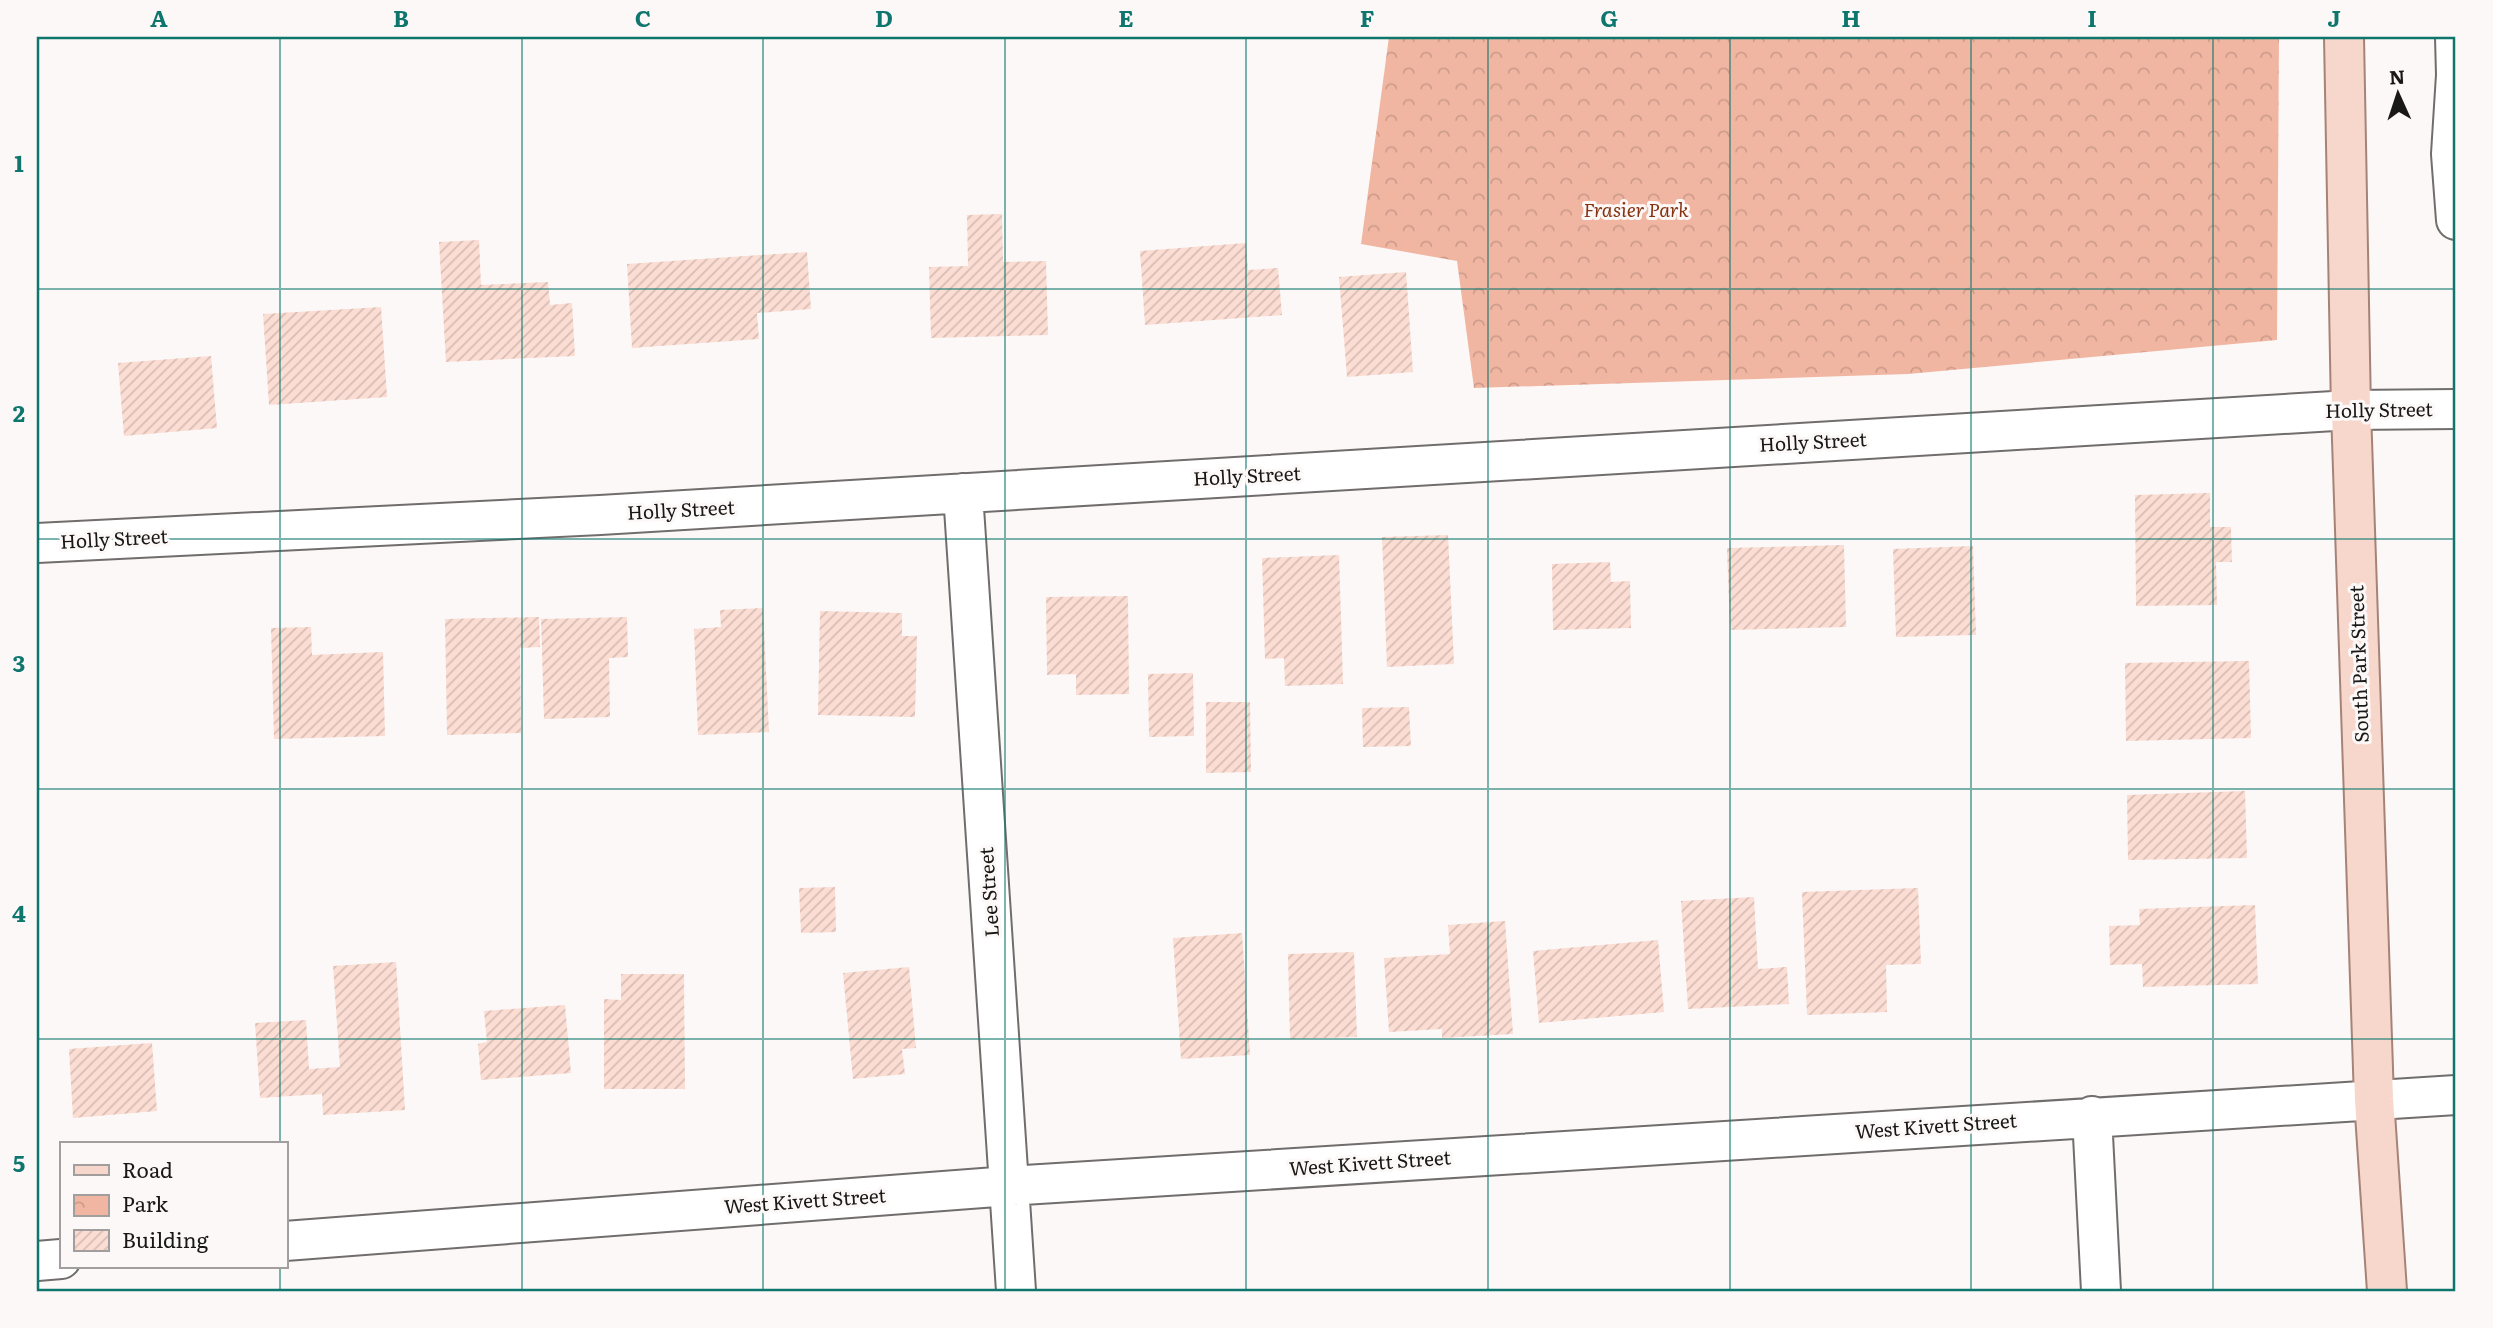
<svg xmlns="http://www.w3.org/2000/svg" width="2493" height="1328" viewBox="0 0 2493 1328" font-family="Literata,serif">
	<style>
		.park { fill: url(#park-crowns) }
		.building { fill: url(#building-hatch) }
		.lines { fill: none; stroke-linecap: round; stroke-linejoin: round }
		.minor-casing { stroke: #706d6c; stroke-width: 42 }
		.major-casing { stroke: #a68377; stroke-width: 42 }
		.minor { stroke: #fff; stroke-width: 38 }
		.major { stroke: #f7d7cc; stroke-width: 38 }
		.grid { fill: none; stroke: #0f766e; stroke-width: 2; stroke-opacity: 0.55 }
		.labels { text-anchor: middle; stroke-width: 6; stroke-linejoin: round; paint-order: stroke }
		.park-label { font-size: 19px; font-style: italic; fill: #853210; stroke: #fcf8f7 }
		.street-label { font-size: 19px; fill: #191817; stroke: #fcf8f7 }
		.neatline { fill: none; stroke: #0f766e; stroke-width: 2.5 }
		.grid-label { font-size: 23px; text-anchor: middle; font-weight: bold; fill: #0f766e }
	</style>
	<defs>
		<pattern id="park-crowns" width="20" height="18" patternUnits="userSpaceOnUse" patternTransform="scale(1.75)"><rect width="20" height="18" fill="#f1b6a2"/><path d="M2 6a3 3 0 1 1 6 0M12 15a3 3 0 1 1 6 0" fill="none" stroke="#ce9c8b"/></pattern>
		<pattern id="building-hatch" width="6" height="6" patternUnits="userSpaceOnUse" patternTransform="scale(1.75)"><rect width="6" height="6" fill="#fcddd3"/><path d="M-1 1l2-2M0 6l6-6M5 7l2-2" fill="none" stroke="#d7bdb4"/></pattern>
	</defs>
	<rect width="100%" height="100%" fill="#fcf8f7"/>
	<path class="park" d="M1389,37H2279L2277,340L1908,374L1474,388L1457,261L1361,244Z"/>
	<path class="building" d="M1002,214L1003,262L1046,261L1048,335L931,338L929,267L968,266L967,215Z
		M479,240L481,285L548,282L550,305L572,303L575,356L446,362L439,242Z
		M1246,243L1248,270L1278,268L1282,315L1145,325L1140,251Z
		M807,252L811,309L757,313L759,339L632,348L627,264Z
		M1406,272L1413,372L1347,377L1339,277Z
		M381,307L387,397L269,405L263,314Z
		M211,356L217,428L124,436L118,363Z
		M2210,493V527H2231L2232,562H2216L2217,605L2136,606L2135,495Z
		M1448,535L1454,664L1387,667L1382,537Z
		M1844,545L1846,627L1730,630L1727,548Z
		M1973,546L1976,635L1896,637L1893,549Z
		M1339,555L1343,684L1285,686L1284,658L1265,659L1262,558Z
		M1610,562L1611,582L1630,581L1631,628L1553,630L1552,564Z
		M1128,596L1129,694L1076,695V674L1047,675L1046,597Z
		M763,608L769,732L698,735L694,629L721,627L720,610Z
		M820,611L902,613V636H917L915,717L818,715Z
		M539,617L540,647L520,648L521,733L447,735L445,619Z
		M627,617L628,657L609,658L610,717L544,719L541,619Z
		M311,627L312,655L383,652L385,736L274,739L271,628Z
		M2249,661L2251,738L2126,741L2125,663Z
		M1193,673L1194,736L1149,737L1148,674Z
		M1206,702H1250L1251,772L1206,773Z
		M1409,707L1411,746L1363,747L1362,708Z
		M2245,791L2247,858L2128,860L2127,795Z
		M835,887L836,932L801,933L799,888Z
		M1918,888L1921,964L1886,965L1887,1012L1807,1015L1802,892Z
		M1754,897L1758,969L1787,967L1789,1004L1688,1009L1681,901Z
		M2255,905L2258,984L2143,987L2142,964L2110,965L2109,926L2140,925L2139,909Z
		M1505,921L1513,1034L1442,1038V1029L1389,1032L1384,958L1450,954L1448,925Z
		M1242,933L1250,1055L1181,1059L1173,938Z
		M1658,940L1664,1012L1539,1023L1533,951Z
		M1354,952L1357,1037L1290,1039L1288,954Z
		M396,962L405,1110L323,1115L322,1094L260,1098L255,1023L306,1020L309,1069L340,1067L333,966Z
		M909,967L916,1048L902,1049L905,1074L853,1079L843,973Z
		M621,974H684L685,1089H604V999L621,1000Z
		M565,1005L571,1073L481,1080L478,1044L487,1042L484,1011Z
		M152,1043L157,1111L73,1118L69,1049Z"/>
	<g class="lines">
		<defs>
			<path id="minor" d="M2455,37L2456,75L2451,154L2456,220
				M963,493L1016,1291
				M37,543L600,515L2351,410L2456,409
				M2092,1116L2101,1291
				M285,1241L1009,1186L2456,1095
				M37,1261L61,1259"/>
			<path id="major" d="M2344,37L2351,410L2374,1099L2387,1291"/>
		</defs>
		<use href="#minor" class="minor-casing"/>
		<use href="#major" class="major-casing"/>
		<use href="#minor" class="minor"/>
		<use href="#major" class="major"/>
	</g>
	<path class="grid" d="M280,37V1144M522,37V1291M763,37V1291M1005,37V1291M1246,37V1291M1488,37V1291M1730,37V1291M1971,37V1291M2213,37V1291M37,289H2456M37,539H2456M37,789H2456M37,1039H2456M280,1267V1291"/>
	<g class="labels">
		<g class="park-label">
			<text x="1636" y="217">Frasier Park</text>
		</g>
		<g class="street-label">
			<text transform="translate(2379 410) rotate(-1)" y="7">Holly Street</text>
			<text transform="translate(1813 442) rotate(-3)" y="7">Holly Street</text>
			<text transform="translate(1247 476) rotate(-3)" y="7">Holly Street</text>
			<text transform="translate(681 510) rotate(-3)" y="7">Holly Street</text>
			<text transform="translate(114 539) rotate(-3)" y="7">Holly Street</text>
			<text transform="translate(2359 664) rotate(-92)" y="7">South Park Street</text>
			<text transform="translate(989 892) rotate(-94)" y="7">Lee Street</text>
			<text transform="translate(1936 1126) rotate(-4)" y="7">West Kivett Street</text>
			<text transform="translate(1370 1163) rotate(-4)" y="7">West Kivett Street</text>
			<text transform="translate(805 1201) rotate(-4)" y="7">West Kivett Street</text>
		</g>
	</g>
	<rect width="2493" height="1328" fill="none" stroke="#fcf8f7" stroke-width="77"/>
	<rect x="60" y="1142" width="228" height="126" fill="#fcf8f7" stroke="#a19e9d" stroke-width="2"/>
	<rect x="74" y="1165" width="35" height="10" fill="#f7d7cc" stroke="#a19e9d" stroke-width="2"/>
	<text x="122" y="1178" font-size="21" fill="#191817">Road</text>
	<rect x="74" y="1195" width="35" height="21" fill="url(#park-crowns)" stroke="#a19e9d" stroke-width="2"/>
	<text x="122" y="1212" font-size="21" fill="#191817">Park</text>
	<rect x="74" y="1230" width="35" height="21" fill="url(#building-hatch)" stroke="#a19e9d" stroke-width="2"/>
	<text x="122" y="1248" font-size="21" fill="#191817">Building</text>
	<g transform="translate(2398 94) rotate(357)" stroke="#fcf8f7" stroke-width="5" paint-order="stroke">
	<path d="M0-5L12 26L0 18L-12 26Z" fill="#191817"/>
	<text y="-10" font-size="19" font-weight="bold" text-anchor="middle" fill="#191817">N</text>
	</g>
	<rect x="38" y="38" width="2416" height="1252" class="neatline"/>
	<g class="grid-label">
		<text x="159" y="27">A</text>
		<text x="401" y="27">B</text>
		<text x="643" y="27">C</text>
		<text x="884" y="27">D</text>
		<text x="1126" y="27">E</text>
		<text x="1367" y="27">F</text>
		<text x="1609" y="27">G</text>
		<text x="1851" y="27">H</text>
		<text x="2092" y="27">I</text>
		<text x="2334" y="27">J</text>
		<text x="19" y="172">1</text>
		<text x="19" y="422">2</text>
		<text x="19" y="672">3</text>
		<text x="19" y="922">4</text>
		<text x="19" y="1172">5</text>
	</g>
</svg>
